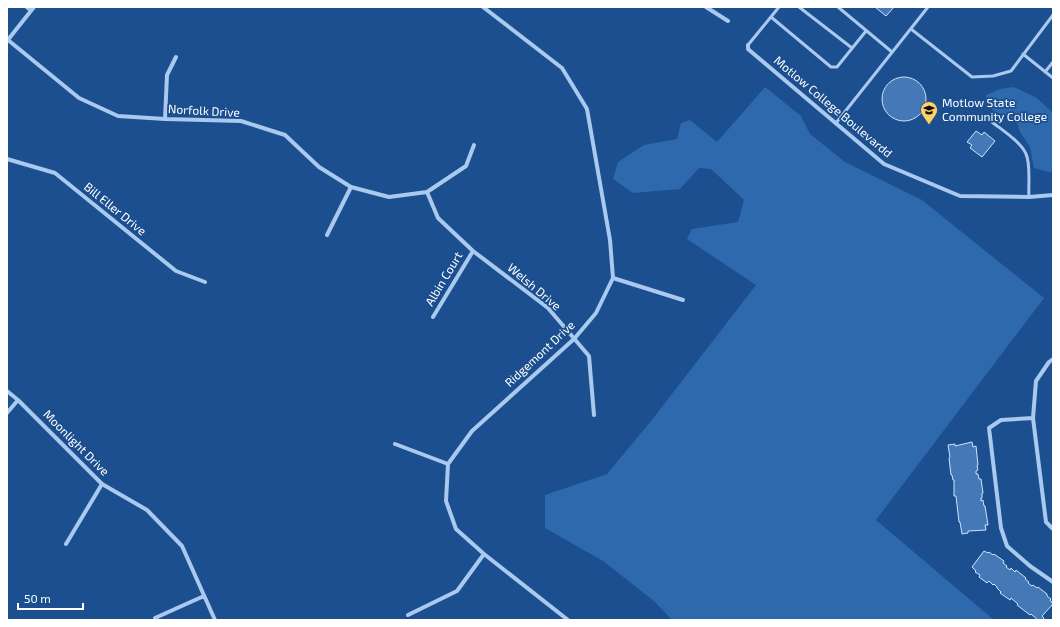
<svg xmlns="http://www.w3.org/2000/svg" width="1060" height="627" viewBox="0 0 1060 627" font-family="'Exo 2',sans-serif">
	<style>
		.green { fill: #2e69ad }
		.building { fill: #4478b7; stroke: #cfe3fa }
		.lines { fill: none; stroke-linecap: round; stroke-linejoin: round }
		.service { stroke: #a9c9ee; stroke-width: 3 }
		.minor { stroke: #a9c9ee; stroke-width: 4 }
		.labels { text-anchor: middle; stroke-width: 3.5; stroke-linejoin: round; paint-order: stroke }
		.poi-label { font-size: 12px; fill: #fff; stroke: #1b4f8f; text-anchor: start }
		.street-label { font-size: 12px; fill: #fff; stroke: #1b4f8f }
	</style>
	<rect width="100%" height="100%" fill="#1b4f8f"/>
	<path class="green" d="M765,87L801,116L810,134L845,162L922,200L1044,298L876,520L994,620H672L654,601L603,561L545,528V495L607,474L651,421L756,285L687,239L692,229L738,222L744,200L711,169L699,168L680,189L633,193L613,179L618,162L644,145L677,139L681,123L690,120L717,142Z
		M1014,87L1037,98L1053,113V173L1034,168L1030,147L1020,132L1017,123L1005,115L996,113L987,104L986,95L1000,89Z"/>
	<path class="building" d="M875,7H894L886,16Z
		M882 99a22 22 0 1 1 44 0a22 22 0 1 1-44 0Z
		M976,131L982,135L984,132L995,141L982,157L970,148L972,145L967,142Z
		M972,442L973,447L976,446L978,465H977L978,470L976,471V474H978L979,479H981L983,493H982V498H981V501L983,500L984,506H985L988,525H985L986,530L968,531V533L962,534L960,522H959L956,496H954V480H953L952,475H951L949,458L950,457L948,445L955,444V446Z
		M984,551L988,553L989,552L993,555L994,554L1004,561L1003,563L1007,566L1006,567L1010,570L1011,568L1015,572L1016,570L1026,578L1025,579L1029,582L1028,583L1032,586L1033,585L1037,588L1038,587L1047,594V596L1051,599L1050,600L1053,604L1042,616L1044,618L1042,620H1038L1031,614L1030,615L1017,605L1018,604L1011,598L1010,600L1000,593L1001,592L997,588V587L994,584L993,585L989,581L987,583L979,577L980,575L975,572L976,571L972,567Z"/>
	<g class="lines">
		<path class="service" d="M26,7L31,11
			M799,7L852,48
			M838,7L892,52
			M771,17L831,67H837L866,31
			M911,29L972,77L993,76L1011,71L1053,15
			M748,45L779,7
			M1023,54L1053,78
			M1045,72L1053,62
			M992,122C1002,130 1021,142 1026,154C1031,164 1028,185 1029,197
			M836,123L928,7"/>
		<path class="minor" d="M483,7L562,68L587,109L610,240L613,278L596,313L574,339L472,431L448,464L446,501L456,529L484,554L568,620
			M706,7L728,21
			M8,40L79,98L118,116L165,119L241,121L285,135L319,167L351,187L389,197L427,192L466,166L474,145
			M7,41L34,7
			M748,45V49L884,164L960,196L1029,197L1053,195
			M165,119L167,75L176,57
			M7,159L55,173L176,271L205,282
			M427,192L438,218L473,251L548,308L589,356L594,415
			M327,235L351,187
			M613,278L683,300
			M433,317L473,251
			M1053,359L1049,362L1036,381L1033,418L1046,522L1053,529
			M7,391L18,400L102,484L147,510L182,546L215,620
			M7,413L18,400
			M1033,418L1001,420L989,428L1001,528L1007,546L1030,566L1053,582
			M395,444L448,464
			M66,544L102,484
			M408,615L457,591L484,554
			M155,618L204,596"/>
	</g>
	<defs>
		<symbol id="university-pin" viewBox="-11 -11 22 30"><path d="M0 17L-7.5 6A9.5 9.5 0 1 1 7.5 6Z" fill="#ffd166" stroke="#1b4f8f"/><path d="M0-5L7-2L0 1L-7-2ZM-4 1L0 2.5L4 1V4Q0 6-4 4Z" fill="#111"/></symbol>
	</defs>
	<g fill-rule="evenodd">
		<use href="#university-pin" x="919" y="100" width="20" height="27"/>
	</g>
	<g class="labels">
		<g class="poi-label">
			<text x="942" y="107">Motlow State<tspan x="942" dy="14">Community College</tspan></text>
		</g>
		<g class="street-label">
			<text transform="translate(833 107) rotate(40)" y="4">Motlow College Boulevardd</text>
			<text transform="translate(204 111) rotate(3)" y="4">Norfolk Drive</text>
			<text transform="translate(115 209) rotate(39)" y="4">Bill Eller Drive</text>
			<text transform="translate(444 279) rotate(-59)" y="4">Albin Court</text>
			<text transform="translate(534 287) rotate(40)" y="4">Welsh Drive</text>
			<text transform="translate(540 354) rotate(-43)" y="4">Ridgemont Drive</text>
			<text transform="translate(76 443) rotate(45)" y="4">Moonlight Drive</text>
		</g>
	</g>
	<rect width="1060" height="627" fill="none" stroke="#ffffff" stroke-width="16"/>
	<path d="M18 603v6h65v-6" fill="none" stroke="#ffffff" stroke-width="2"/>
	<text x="24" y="603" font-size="12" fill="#ffffff" stroke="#1b4f8f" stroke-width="3" paint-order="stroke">50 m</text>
</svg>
